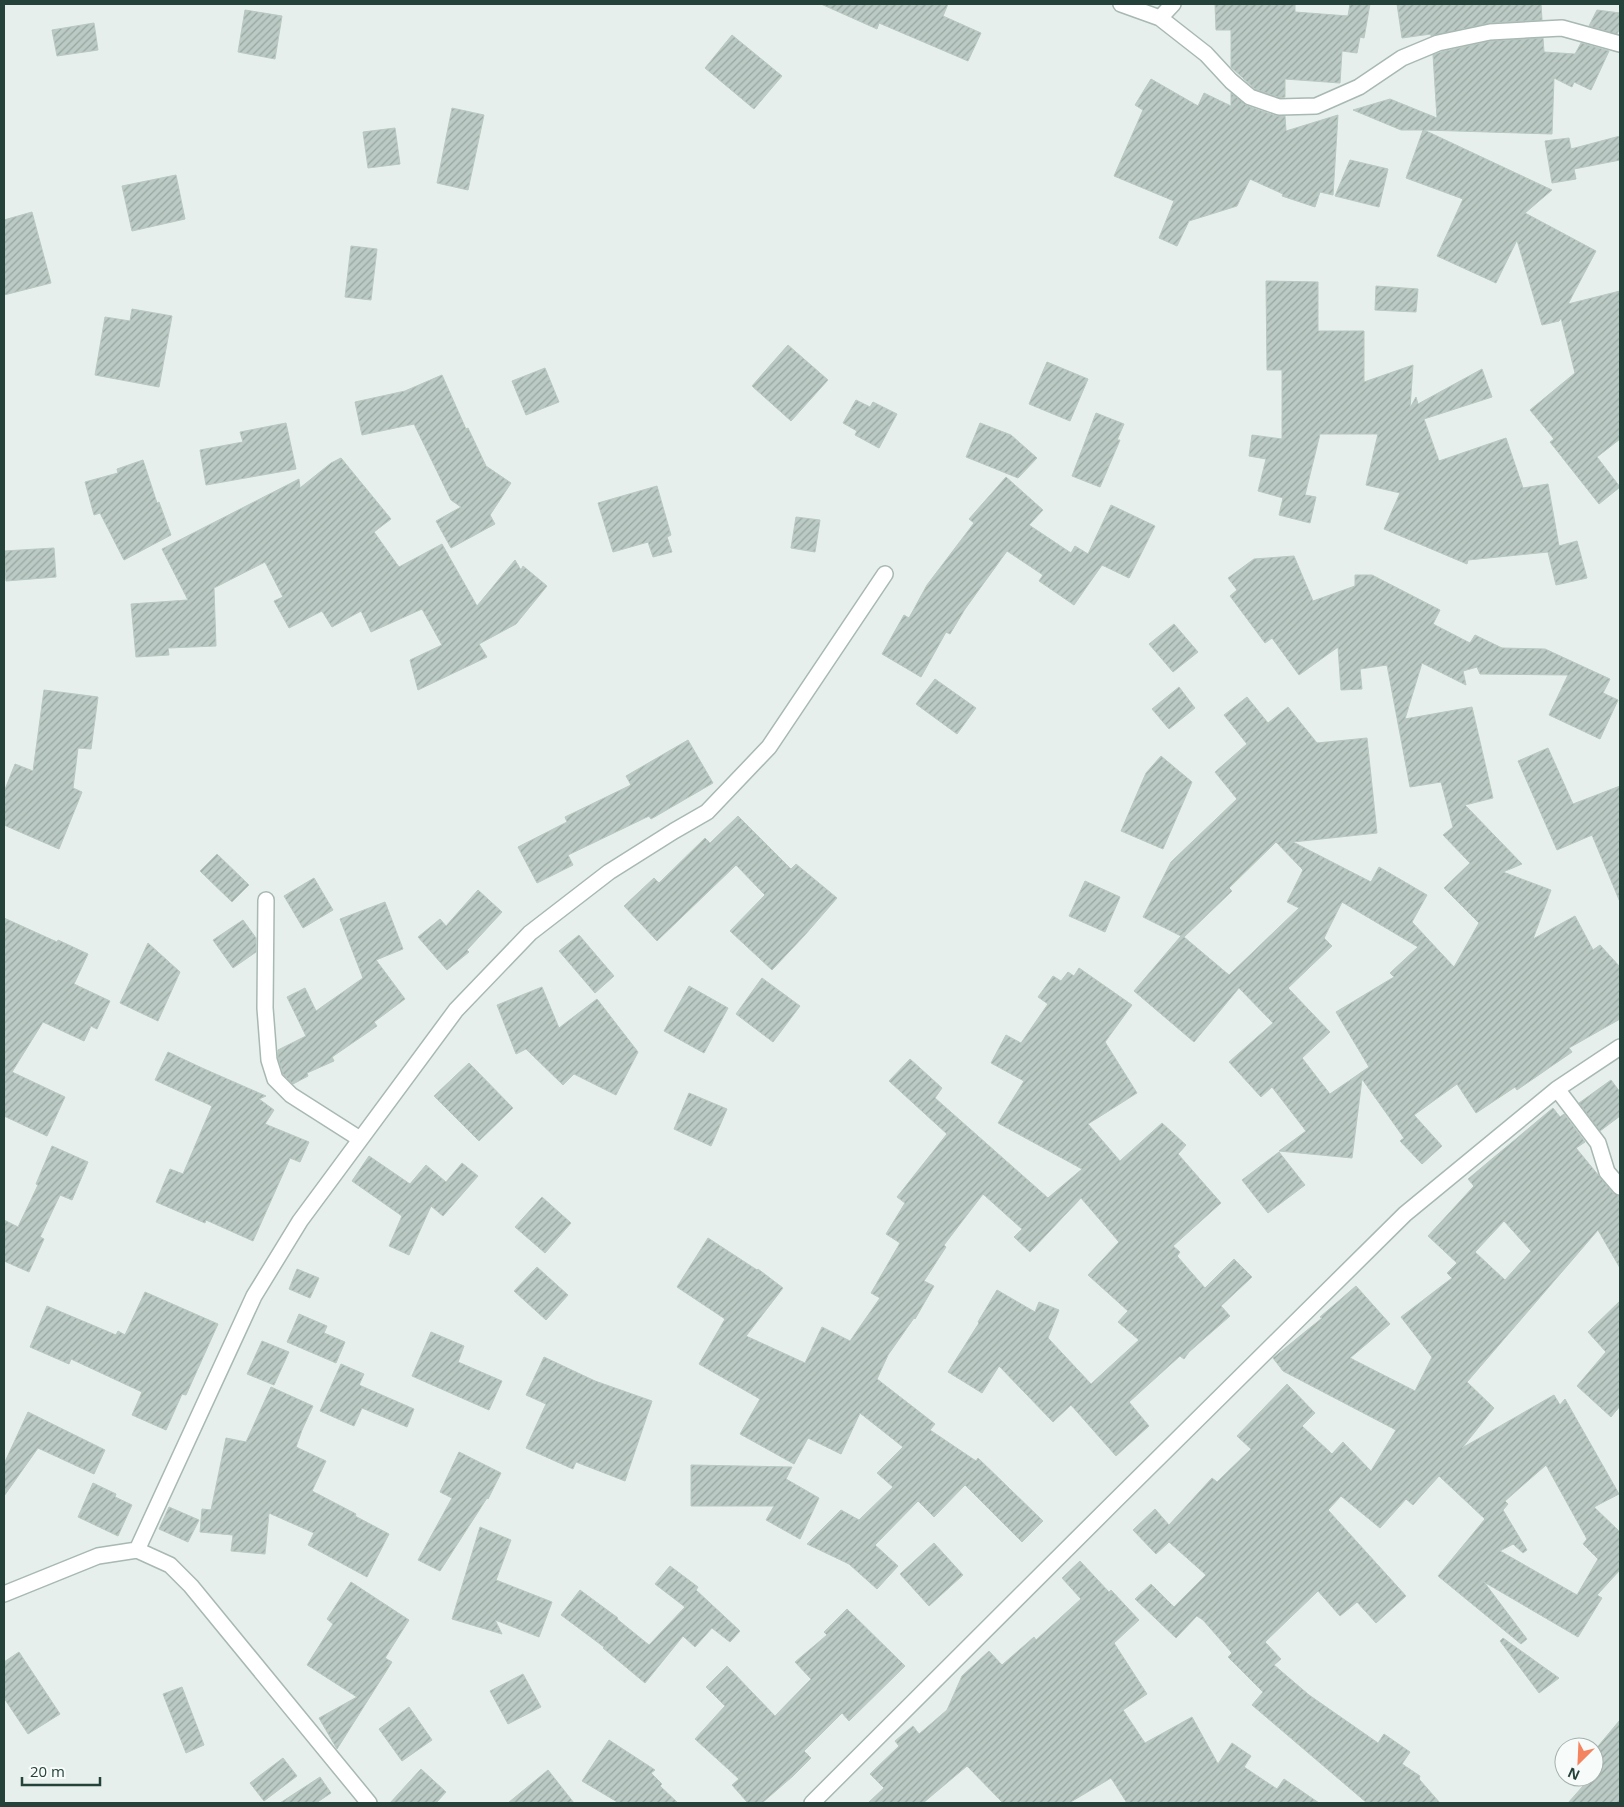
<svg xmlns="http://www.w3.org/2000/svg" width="1624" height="1807" viewBox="0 0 1624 1807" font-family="'Open Sans',sans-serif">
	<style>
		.building { fill: url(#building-hatch); stroke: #b8c9c2; fill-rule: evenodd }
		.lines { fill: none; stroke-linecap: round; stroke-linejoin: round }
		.street-casing { stroke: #a8b8b2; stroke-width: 18 }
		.street { stroke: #fff; stroke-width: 15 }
	</style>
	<defs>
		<pattern id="building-hatch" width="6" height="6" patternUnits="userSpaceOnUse" patternTransform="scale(1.25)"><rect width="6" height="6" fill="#bbcac4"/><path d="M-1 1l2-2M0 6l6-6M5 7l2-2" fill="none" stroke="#98a6a0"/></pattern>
	</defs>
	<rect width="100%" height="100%" fill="#e6efeb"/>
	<path class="building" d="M821,4H948L943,16L981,33L968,61L879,23L877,29Z
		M1215,4H1295V12L1348,16L1350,4H1370L1364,38L1360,37L1357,53L1342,51L1340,83L1285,79V97L1280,98L1255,89L1231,67V30H1216Z
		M1397,4H1541L1542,20L1489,23L1431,36V34L1402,38Z
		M245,10L282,16L275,59L238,52Z
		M1597,10L1620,13V28L1617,34L1589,26Z
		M94,23L98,50L57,56L52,30Z
		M732,35L782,76L754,109L705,68Z
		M1543,38L1544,52L1575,54L1581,43L1609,51L1591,90L1574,82L1572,87L1554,78L1552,134L1424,130L1552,190L1525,213L1596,251L1568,304L1620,291V439L1597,457L1620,487L1599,504L1550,442L1554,439L1530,410L1575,373L1561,318L1559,321L1542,325L1517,240L1496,283L1437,256L1463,199L1406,178L1423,130H1401L1353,110L1390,99L1437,118L1433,55L1441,52L1491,41Z
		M1151,79L1198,106L1204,93L1231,106V93L1247,106L1276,116H1285L1286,131L1338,115L1333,195L1320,192L1315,207L1282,196L1283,194L1250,179L1237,206L1189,221L1177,246L1159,238L1174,201L1114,176L1143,110L1135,105Z
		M452,108L484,115L468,190L437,183Z
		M395,128L400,164L368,168L363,132Z
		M1620,136V160L1574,169L1576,179L1552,183L1545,141L1569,138L1571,149Z
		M1350,160L1388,169L1379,207L1335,196Z
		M176,175L185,219L132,231L122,186Z
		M32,212L51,283L4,295V220Z
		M351,246L377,249L371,300L345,297Z
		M1266,281L1318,282V331H1364V382L1413,365L1410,408L1416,397L1418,404L1482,369L1492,397L1424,419L1439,461L1506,438L1523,488L1548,484L1559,546L1577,541L1587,578L1556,585L1548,552L1468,560L1467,564L1384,529L1400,493L1366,485L1378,434H1320L1305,495L1316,497L1310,523L1279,515L1283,498L1258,491L1266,459L1249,456L1252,435L1282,439V370H1267Z
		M1376,286L1418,289L1416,312L1375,310Z
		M132,309L172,316L159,387L95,375L105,317L130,321Z
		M788,345L828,380L791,421L752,386Z
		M1047,362L1088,379L1070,421L1029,404Z
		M545,368L559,402L526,415L512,381Z
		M442,375L466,429L468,428L486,466L511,483L490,515L495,524L451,548L436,521L461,507L451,500L414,424L362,435L355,402L405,391Z
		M856,400L870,407L873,402L897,414L879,448L855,435L857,431L843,423Z
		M1096,413L1124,424L1117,440H1120L1100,487L1072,476Z
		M286,423L296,469L206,485L200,450L243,442L240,432Z
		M980,423L1011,435L1037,458L1018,478L966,457Z
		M341,458L391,519L374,532L399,567L442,544L477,606L515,560L521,570L523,566L547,586L516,624L479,644L487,657L418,690L410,660L442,645L422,609L371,632L361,611L332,627L322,611L289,628L274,601L283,597L265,562L214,588L216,646L168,648L169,655L136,657L131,604L188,600L162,549L299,479L300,488L331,463Z
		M143,460L157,503L159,502L171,535L124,560L100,513L94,515L85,482L118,473L117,469Z
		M1006,477L1043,510L1029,525L1071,553L1075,546L1088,554L1111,505L1155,526L1129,578L1102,565L1074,605L1039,581L1043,575L1007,551L965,609L950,634L946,632L921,677L882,654L904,615L909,618L927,585L974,523L969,519Z
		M657,486L671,535L667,537L672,552L653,557L648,542L613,552L598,503Z
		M796,517L820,520L815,552L791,548Z
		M54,548L56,577L6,581L4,551Z
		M1294,556L1313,601L1355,586V575H1372L1440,610L1433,624L1470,643L1475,635L1502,648L1545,649L1610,679L1603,693L1618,700L1600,739L1549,715L1568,675L1480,674L1477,667L1463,671L1466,685L1422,663L1405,719L1472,707L1493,798L1465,805L1522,864L1503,872L1551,890L1533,939L1575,916L1593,950L1600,945L1620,967V1019L1569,1048L1572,1052L1517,1090L1515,1087L1476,1113L1457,1084L1414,1115L1442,1146L1422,1164L1400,1141L1404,1138L1362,1079L1352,1158L1279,1151L1306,1131L1272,1087L1261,1097L1229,1062L1273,1023L1239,988L1194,1042L1134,991L1181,936L1143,917L1171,862L1237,799L1215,772L1247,744L1224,715L1247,697L1268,723L1288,707L1317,743L1367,738L1377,833L1293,842L1371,882L1379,867L1427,895L1412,922L1454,967L1479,923L1444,888L1470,863L1443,835L1453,827L1441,782L1410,787L1387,665L1360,669L1362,689L1341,690L1338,647L1299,675L1272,638L1265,643L1230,596L1237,590L1228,578L1254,559ZM1276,842L1303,870L1287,902L1299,908L1229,975L1184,937L1232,891L1229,888ZM1342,902L1418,947L1390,973L1394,977L1336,1012L1369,1067L1330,1094L1302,1058L1330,1032L1288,988L1332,946L1324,938Z
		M1174,624L1198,652L1173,672L1149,644Z
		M935,679L976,708L957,734L916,704Z
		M1179,687L1195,708L1169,729L1152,709Z
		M44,690L98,697L91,749L78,748L73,788L82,792L59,849L4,825V792L15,764L33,771Z
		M688,740L713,783L651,819L649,816L568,855L573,865L537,883L518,847L567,822L565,817L631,785L626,776Z
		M1548,748L1573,804L1620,786V902L1592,835L1557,850L1518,761Z
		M1161,756L1192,782L1163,849L1121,831L1146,773Z
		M738,816L791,869L796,864L837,898L804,936L772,970L730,931L765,895L736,865L657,941L624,906L654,878L659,883L705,838L710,843Z
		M217,854L249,885L232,902L200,871Z
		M314,878L333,910L303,928L284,896Z
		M1085,881L1120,897L1105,932L1069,916Z
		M478,890L502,912L467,950L469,952L447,970L418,937L440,919L446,926Z
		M385,902L403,949L376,960L405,999L374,1022L377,1026L332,1057L334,1061L307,1073L308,1076L293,1084L283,1074L278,1058V1050L306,1036L287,997L305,988L316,1011L363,978L340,919Z
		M4,918L57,942L58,940L88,954L74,984L110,1001L97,1029L91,1026L84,1041L43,1022L12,1072L65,1097L47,1136L4,1116Z
		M243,920L256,938V952L233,968L213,940Z
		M579,935L614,976L595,993L559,951Z
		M148,943L180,972L158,1021L120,1003Z
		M1079,968L1132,1005L1105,1042L1137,1093L1088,1124L1120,1161L1162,1123L1186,1145L1178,1154L1221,1203L1173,1246L1180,1252L1177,1256L1205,1288L1234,1259L1252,1277L1221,1306L1230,1316L1189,1352L1184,1359L1180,1356L1129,1402L1149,1426L1116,1456L1071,1405L1053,1422L999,1366L982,1393L948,1372L979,1323L978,1322L997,1290L1035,1312L1039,1302L1059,1310L1048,1338L1091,1384L1139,1340L1118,1322L1128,1311L1088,1275L1119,1242L1081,1198L1030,1252L1014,1237L1022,1229L983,1194L944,1245L946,1247L924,1281L934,1286L915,1319L914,1318L888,1355L877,1379L935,1424L930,1430L976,1461L978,1458L1043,1521L1022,1542L965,1485L934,1517L918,1501L875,1545L898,1566L877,1589L849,1564L807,1544L841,1510L859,1520L893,1487L877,1473L903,1447L860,1413L841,1454L808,1438L794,1464L740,1434L760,1399L699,1364L725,1319L677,1287L708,1238L757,1270L758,1269L783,1288L746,1336L805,1363L822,1327L850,1341L880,1298L871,1293L900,1243L886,1234L905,1203L897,1197L947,1134L889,1081L910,1059L942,1088L935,1098L1048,1198L1082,1169L998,1123L1024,1081L991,1063L1006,1035L1021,1043L1048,1004L1038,997L1053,976L1061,981L1068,972L1074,976Z
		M762,978L800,1006L773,1042L736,1014Z
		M689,986L728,1008L704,1053L664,1031Z
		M542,987L559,1028L597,999L638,1052L616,1095L574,1074L563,1085L526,1049L516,1054L497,1005Z
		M168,1052L202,1068L266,1096L259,1099L274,1110L265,1124L309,1142L300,1162L290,1158L253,1241L206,1220L205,1223L156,1202L170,1169L183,1174L212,1106L155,1080Z
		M469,1063L513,1108L479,1141L434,1096Z
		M1611,1080L1620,1092V1116L1600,1131L1579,1103Z
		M689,1093L727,1109L711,1146L674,1129Z
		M1553,1108L1560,1117L1564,1114L1585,1142L1576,1148L1613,1193L1620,1196V1268L1598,1230L1467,1382L1494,1408L1462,1448L1554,1395L1560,1405L1565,1399L1619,1494L1594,1507L1620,1532V1570L1597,1595L1602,1598L1578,1637L1484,1582L1527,1639L1521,1644L1438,1576L1485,1519L1439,1476L1413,1505L1406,1499L1380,1528L1341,1496L1328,1510L1406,1596L1376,1623L1357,1602L1340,1616L1318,1591L1265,1642L1281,1659L1274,1665L1309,1695L1378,1743L1384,1734L1410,1752L1402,1764L1420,1776L1419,1779L1440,1803H1367L1252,1705L1263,1692L1228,1657L1232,1653L1203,1620L1197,1616L1176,1638L1135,1599L1151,1584L1174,1607L1206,1575L1169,1542L1156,1554L1133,1530L1155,1509L1169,1525L1212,1478L1217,1482L1251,1449L1237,1436L1287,1384L1315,1413L1302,1426L1332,1454L1343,1442L1371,1471L1396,1430L1283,1371L1273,1358L1322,1318L1320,1317L1356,1286L1390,1324L1350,1358L1415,1391L1432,1357L1401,1317L1452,1278L1447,1273L1457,1263L1428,1236L1474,1186L1468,1179ZM1504,1221L1531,1251L1505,1280L1475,1252ZM1546,1465L1587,1539L1583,1544L1598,1559L1577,1595L1500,1551L1513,1544L1523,1553L1527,1550L1503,1510L1508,1504L1505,1501Z
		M52,1146L88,1162L72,1200L60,1195L40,1237L44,1239L29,1272L4,1261V1220L18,1227L38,1185L36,1184Z
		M1279,1152L1305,1185L1268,1213L1242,1180Z
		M369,1156L410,1184L426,1165L446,1182L462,1163L478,1176L443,1216L431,1206L409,1255L389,1246L402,1216L352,1181Z
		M542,1197L571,1223L545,1253L515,1227Z
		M537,1267L568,1295L546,1320L514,1291Z
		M297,1269L319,1278L310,1298L289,1289Z
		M145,1292L218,1324L186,1395L182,1394L166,1430L132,1415L142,1392L71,1359L69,1364L30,1347L47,1306L116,1335L118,1331L125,1335Z
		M1620,1301V1406L1611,1417L1577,1386L1606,1352L1588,1332Z
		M299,1314L327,1326L324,1333L345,1342L336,1363L287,1342Z
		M431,1332L464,1346L458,1362L502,1381L489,1410L412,1376Z
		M262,1341L289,1352L274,1385L247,1374Z
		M544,1357L595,1381L652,1401L625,1481L576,1462L573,1469L526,1448L546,1404L526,1395Z
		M341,1364L364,1374L359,1385L414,1409L407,1427L362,1408L354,1426L320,1411Z
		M271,1387L313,1406L302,1430L296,1447L326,1461L312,1491L356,1514L355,1516L389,1534L367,1577L308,1545L314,1533L269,1513L265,1554L231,1551L233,1535L200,1532L202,1509L211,1510L226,1438L246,1442Z
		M28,1412L105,1450L94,1474L38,1448L4,1496V1464Z
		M459,1452L501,1473L488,1499L487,1498L440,1571L418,1560L452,1498L440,1492Z
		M691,1465L792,1467L786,1479L819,1498L800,1539L766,1520L774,1506H691Z
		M93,1483L116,1494L115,1497L132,1505L118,1536L78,1517Z
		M169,1507L199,1520L188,1542L159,1529Z
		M480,1527L511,1540L496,1580L552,1602L539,1637L495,1620L502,1634L452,1619Z
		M934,1543L963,1575L929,1606L900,1574Z
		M1080,1561L1109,1592L1111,1590L1139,1620L1114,1643L1147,1694L1123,1710L1145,1743L1192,1717L1218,1764L1232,1743L1251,1756L1244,1767L1277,1789L1284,1779L1319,1803H1127L1111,1778L1069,1803H1003L967,1766L923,1803H868L884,1788L870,1774L899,1746L895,1741L913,1726L919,1734L947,1710L962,1676L989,1651L1002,1665L1034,1637L1036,1640L1081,1599L1062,1578Z
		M670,1566L698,1587L696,1590L740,1631L730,1642L712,1628L695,1647L683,1636L645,1683L603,1648L604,1647L561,1615L580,1590L618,1618L617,1619L649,1645L685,1607L655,1584Z
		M351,1582L409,1620L385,1658L392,1662L337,1749L319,1718L357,1697L307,1665L333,1624L327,1619Z
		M847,1609L905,1666L849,1721L842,1713L804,1751L811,1758L793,1776L762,1803H748L732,1785L739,1779L695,1739L725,1706L706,1687L727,1666L775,1716L811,1679L795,1662L827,1635L824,1632Z
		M1503,1638L1559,1678L1539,1693L1500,1641Z
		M19,1652L60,1714L28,1734L4,1698V1662Z
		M523,1674L541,1707L508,1724L490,1691Z
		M182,1687L204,1745L186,1753L163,1694Z
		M409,1707L432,1740L402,1761L379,1729Z
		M1620,1720V1803H1568L1591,1777H1594V1751Z
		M609,1740L655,1770L651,1773L662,1784L660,1786L678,1803H619L582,1781Z
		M283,1758L297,1776L264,1801L250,1783Z
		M421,1769L446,1792L436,1803H390Z
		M548,1770L574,1803H508Z
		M320,1777L331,1793L316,1803H280Z"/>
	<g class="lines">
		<defs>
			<path id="street" d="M1121,4L1160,18L1206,54L1231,81L1250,97L1279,107L1316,106L1359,87L1402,58L1438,43L1490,32L1562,28L1620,44
				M1160,18L1173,4
				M266,900L265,1008L269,1060L275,1079L291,1095L360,1139
				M1557,1089L1598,1143L1607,1172L1620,1187
				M137,1550L254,1296L300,1221L456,1010L530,933L609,872L674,831L707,812L769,747L885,574
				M4,1594L98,1556L137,1550L170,1565L191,1586L369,1803
				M812,1803L1113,1503L1405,1214L1557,1089L1620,1047"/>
		</defs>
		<use href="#street" class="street-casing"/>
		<use href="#street" class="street"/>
	</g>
	<rect width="1624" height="1807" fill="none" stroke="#24423a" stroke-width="10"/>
	<g transform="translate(1579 1762) rotate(204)"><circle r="24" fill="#f7fbf9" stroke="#a3b1ad"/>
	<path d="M0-4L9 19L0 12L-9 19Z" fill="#f4845f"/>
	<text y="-8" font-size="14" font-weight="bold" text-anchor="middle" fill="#24423a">N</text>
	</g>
	<path d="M22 1777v8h78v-8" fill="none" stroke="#24423a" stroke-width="2.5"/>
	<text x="30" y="1777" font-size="15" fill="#24423a" stroke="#f7fbf9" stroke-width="4" paint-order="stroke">20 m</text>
</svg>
